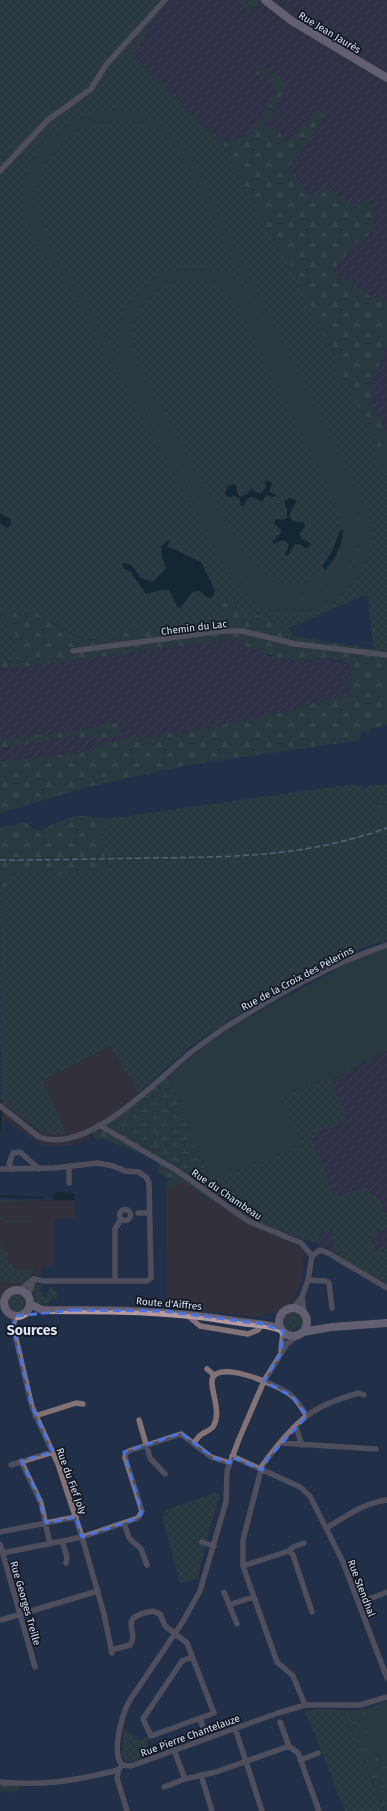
<svg xmlns="http://www.w3.org/2000/svg" width="387" height="1811" viewBox="0 0 387 1811" font-family="'Fira Sans',sans-serif">
	<style>
		.commercial { fill: #45312b }
		.industrial { fill: url(#industrial-furrows) }
		.grass { fill: url(#grass-dots) }
		.forest { fill: url(#forest-firs) }
		.wetland { fill: url(#wetland-marsh) }
		.park { fill: url(#park-crowns) }
		.pitch { fill: #314634; fill-rule: evenodd }
		.water { fill: #011b1c }
		.lines { fill: none; stroke-linecap: round; stroke-linejoin: round }
		.stream { stroke: #011b1c; stroke-width: 1.5 }
		.street { stroke: #847376; stroke-width: 5.5 }
		.secondary { stroke: #b4999f; stroke-width: 8 }
		.rail { stroke: #97a2b5; stroke-width: 1.5; stroke-dasharray: 6 3; stroke-linecap: butt }
		.marked { fill: none; stroke: #4c73df; stroke-width: 3; stroke-dasharray: 8 5; stroke-linejoin: round }
		.labels { text-anchor: middle; stroke-width: 3.5; stroke-linejoin: round; paint-order: stroke }
		.street-label { font-size: 10px; fill: #dae3f3; stroke: #111722 }
		.district-label { font-size: 14px; font-weight: bold; fill: #dae3f3; stroke: #111722 }
	</style>
	<defs>
		<pattern id="industrial-furrows" width="10" height="10" patternUnits="userSpaceOnUse"><rect width="10" height="10" fill="#3d3241"/><path d="M-1 1l2-2M0 10L10 0M9 11l2-2" fill="none" stroke="#58505d"/></pattern>
		<pattern id="grass-dots" width="8" height="8" patternUnits="userSpaceOnUse"><rect width="8" height="8" fill="#314634"/><path d="M2 2h.1M6 6h.1" fill="none" stroke="#4e6152" stroke-width="1.8" stroke-linecap="round"/></pattern>
		<pattern id="forest-firs" width="22" height="20" patternUnits="userSpaceOnUse"><rect width="22" height="20" fill="#314634"/><path d="M5 1l3.5 6h-7zM16 11l3.5 6h-7z" fill="#4e6152"/></pattern>
		<pattern id="wetland-marsh" width="20" height="14" patternUnits="userSpaceOnUse"><rect width="20" height="14" fill="#314634"/><path d="M1 5h8M5 5V1M11 12h8M15 12V8" fill="none" stroke="#4e6152"/></pattern>
		<pattern id="park-crowns" width="20" height="18" patternUnits="userSpaceOnUse"><rect width="20" height="18" fill="#314634"/><path d="M2 6a3 3 0 1 1 6 0M12 15a3 3 0 1 1 6 0" fill="none" stroke="#4e6152"/></pattern>
	</defs>
	<rect width="100%" height="100%" fill="#222f48"/>
	<path class="commercial" d="M110,1046L143,1099L106,1125L96,1130L89,1132V1139L67,1146H42L4,1119L0,1142V1098L35,1129L66,1133L43,1080Z
		M182,1181L185,1182L205,1198H216L302,1249L304,1260L303,1271L295,1300L278,1311L256,1317L167,1306L166,1191Z
		M0,1200L75,1201V1219L59,1218L53,1223V1266H46L42,1269L33,1294L21,1287H13L6,1292L0,1305Z"/>
	<path class="industrial" d="M161,0H387V299L371,297L333,271L358,242L365,199L356,208L314,200L288,168L323,118L314,115L309,117L306,125L298,128L295,136L287,142L281,138V133L265,126L285,89L262,72L272,82L274,92L270,105L265,110L250,135L231,140L223,144L122,44L156,7Z
		M387,348V432L372,407V380Z
		M231,639L245,644L268,656L284,657L292,662H307L324,658L350,665L354,673L347,680L351,698L345,697L317,702L292,710L181,734L171,733L160,738L136,737L110,742L79,753L0,761V670Z
		M387,1050V1284L321,1248L317,1243L264,1227L230,1207L233,1204L220,1196L212,1187L210,1181L281,1096L331,1080Z"/>
	<path class="grass" d="M0,0H161L134,37L168,0H171L147,28V34L133,55L223,144L270,232L275,236V240L290,262L296,274L339,367L334,381L344,377L378,443L374,454L387,472V651L377,650L373,645L368,596L360,597L290,628L287,624L278,627C268,620 256,625 245,620C240,618 237,606 234,601L222,612L223,619L205,624L193,622L183,627L153,633L130,630L115,634L109,640L82,639L56,623L36,614L25,622L2,620L14,631L22,659L0,662Z
		M237,0H256L257,1L248,15L249,10Z
		M354,784L366,789L368,786L387,784V804L385,818L387,821V940L361,948L249,1007L189,1047L139,1093L110,1046L43,1080L66,1133L52,1135L40,1132L1,1100L0,889L13,871L51,869L53,876L111,868C102,848 96,840 107,819Z
		M323,1080H331L347,1121L310,1134L335,1198L368,1187L372,1195H376L387,1215V1228L368,1237L378,1253L387,1248V1283L334,1254L332,1230L318,1233L319,1239L313,1242C281,1232 259,1226 230,1207L233,1204C223,1198 214,1193 210,1181L301,1146L281,1096Z
		M0,1200H4L44,1201L0,1202Z
		M0,1215L4,1220H34V1222H4L0,1220Z
		M0,1243L2,1248L7,1251L8,1264L13,1265L14,1270L6,1283L0,1280Z
		M32,1266L34,1269L32,1274L23,1284L7,1283L15,1270H31Z
		M41,1284L40,1292H43L44,1297H47V1293H49V1288L46,1287H53V1290H57V1299H49V1302L47,1303L50,1307L39,1306L34,1301L33,1290L37,1285Z
		M8 1303a9 9 0 1 1 18 0a9 9 0 1 1-18 0Z
		M291,1311C300,1311 305,1317 303,1325L297,1328V1332L287,1330L283,1325L285,1315Z
		M215,1493H220L207,1540H203L201,1545L205,1547L197,1578L180,1583L162,1517L165,1514L166,1510Z
		M322,1709L343,1710L384,1811H345L305,1711Z
		M123,1728L139,1740L148,1736L149,1739L146,1745L150,1755L130,1762L126,1761L122,1756Z"/>
	<path class="forest" d="M259,64L284,79L285,89L275,106L277,108L276,115L266,122L265,126L281,133V138L287,142L295,136L298,128L306,125L309,117L318,110L324,115L315,132L288,168L314,199L326,186L356,208L365,199H368C378,221 377,226 361,244L358,242L333,271L371,297L387,299V348L372,380V407L387,432V472L374,454L378,443L344,378L334,381L335,372L339,367L290,262L277,244L275,236L270,232L223,144L231,140L250,135C255,127 259,118 265,110C277,94 277,87 263,73L257,75L254,73V70Z
		M228,597C237,603 237,613 245,620C264,611 263,616 278,627L287,624L293,636L387,651V725L371,728L370,731L361,733L360,740L188,765L88,787L0,813V761L79,753L110,742L136,737L160,738L163,733L181,734L292,710L317,702L345,697L351,698L347,680L354,673L350,665C343,661 333,659 325,658C309,658 301,667 284,657L281,661L277,660L274,655C263,657 244,643 231,639L0,670V662L22,659L14,631L2,620L1,610L16,612L19,621L24,622V612C50,613 63,634 84,639C93,642 100,638 109,640L119,631L139,630L153,633L183,627L193,622L205,624L223,619L222,604Z
		M111,723H117L122,732L121,737H69L0,748V740L73,731Z
		M382,803L387,804V821L385,818H382L376,810V806H381Z
		M74,816H88L107,819C97,840 100,848 111,868L53,876L51,869L13,871L10,883L0,889V827L11,826L25,822L34,830L40,831L51,825Z
		M106,1125L111,1126L212,1187L220,1196L209,1200L182,1181L166,1191L167,1177L157,1172L161,1162L107,1140L94,1138L92,1131H101Z
		M0,1783L18,1786L19,1789L14,1793L5,1790L0,1792Z"/>
	<path class="wetland" d="M170,1075L212,1187L111,1126L106,1125L134,1106Z"/>
	<path class="park" d="M387,1701V1811H385L344,1711L366,1709Z"/>
	<path class="pitch" d="M112,109C146,110 173,126 191,155L369,515C374,529 372,544 367,557C347,615 277,635 236,586L67,284C56,268 41,256 33,238C4,173 46,119 112,109ZM120,121C145,121 167,133 180,155L225,242L356,508C359,517 362,525 362,534C361,582 307,613 265,595C250,589 240,577 232,565L87,303L56,256L43,227L38,207L37,189L43,168L52,153L67,137L80,128Z
		M185,267C207,267 231,270 246,288L355,508C357,516 360,525 360,534C357,583 301,614 259,591C231,576 212,526 197,499C172,454 147,409 122,364C105,318 140,273 185,267ZM179,279C208,276 225,290 241,312L340,515C350,559 305,606 264,573C258,568 251,561 247,555C237,543 231,529 223,516C208,491 193,465 179,440C165,412 147,386 135,357C132,351 130,343 131,336C133,307 154,290 179,279Z
		M387,947V1050L331,1080H323L281,1096L302,1146L210,1181L170,1075L207,1044L245,1019L358,958Z
		M387,1705V1754L378,1758L361,1715Z"/>
	<path class="water" d="M267,480L272,483L269,492L276,495L274,497L266,495L262,502C255,498 253,494 246,500L244,506H241L239,498L235,496L229,497L225,494L227,487L233,484L236,485L238,494L240,497L247,494L251,488L257,493H261L266,488L265,482Z
		M289,498L294,499L296,502L290,513V518L296,522H304L305,527L299,534L302,539L311,544L306,548L299,544H295L288,556L285,554L289,545L287,542L282,540L274,544L272,541L281,533V530L274,523L276,519L283,520L287,518V509L284,502Z
		M0,513L10,519L11,524L7,528L0,523Z
		M340,530H343C342,546 336,558 325,570L322,566L333,550Z
		M168,540L170,541L167,546L201,562L215,590L213,597L208,598L199,591H195C187,595 186,606 178,608L169,590H162L146,594L130,571L124,569L122,563C133,562 135,571 141,578L153,582L166,568L162,558L161,546Z
		M56,1192L74,1193V1200H54L53,1196Z"/>
	<g class="lines">
		<path class="stream" d="M0,1101L1,1102
			M0,1133L1,1111
			M0,1196L43,1198"/>
		<path class="street" d="M0,171L48,120L91,89L106,65L165,0
			M73,651L222,631H242L296,644L387,655
			M0,1106L39,1137C88,1155 155,1082 189,1054C200,1045 212,1037 223,1029C275,996 329,964 387,945
			M99,1125L176,1170L248,1221L301,1243L312,1256L320,1250L328,1253L387,1288
			M0,1169L54,1168L98,1163L113,1166L125,1171L139,1172L147,1178L149,1183L151,1278L147,1281H115
			M13,1169L9,1164L13,1153L20,1152L39,1169
			M69,1183V1167
			M119.5 1215a5.5 5.5 0 1 1 11 0a5.5 5.5 0 1 1-11 0Z
			M138,1213H149
			M34,1279L44,1281H115V1229L121,1219
			M308,1280L326,1281L329,1283L332,1308
			M20,1290L32,1280
			M28,1296L34,1279
			M293,1308L302,1297
			M304,1312L302,1297L308,1280L312,1256
			M186,1314L200,1326L248,1334L258,1330L262,1324
			M16,1316L13,1326L32,1407L58,1464L82,1537L104,1614L112,1653
			M281,1351L283,1331
			M207,1369L214,1375
			M35,1416L76,1403L83,1404
			M139,1420L150,1458L165,1474
			M296,1427L302,1445
			M194,1443C196,1440 199,1436 202,1434C206,1431 212,1430 214,1425C222,1409 208,1386 213,1377C222,1361 281,1386 292,1396C298,1401 302,1409 307,1416
			M281,1443L376,1449
			M232,1456L300,1487L310,1496L343,1562L387,1678
			M21,1461L41,1503L50,1544
			M11,1465L53,1452
			M124,1523L129,1538L141,1549L147,1565
			M326,1528C348,1516 360,1504 387,1500
			M0,1532L76,1517
			M62,1541L67,1557L66,1563
			M202,1542L214,1546
			M0,1544L35,1667
			M289,1551L293,1555L312,1612
			M3,1553L82,1537L138,1518L142,1511L125,1457L126,1453L129,1451L181,1434L211,1457L230,1463
			M243,1566L289,1551L293,1547L304,1543
			M224,1592L237,1624
			M359,1603L387,1592
			M229,1605L253,1597
			M1,1620L98,1591
			M111,1650L130,1645C141,1631 114,1618 153,1611L160,1614L165,1626L187,1643L214,1713L151,1736L143,1719L182,1661L192,1657
			M305,1705L293,1676L277,1662L243,1566V1540L262,1466C275,1448 291,1428 308,1415C323,1404 341,1398 359,1393L364,1395
			M200,1719L207,1738
			M280,1722L289,1746
			M235,1728L262,1811
			M300,1760L318,1753
			M122,1765C111,1752 122,1714 130,1700L182,1623L200,1591L226,1502L227,1471L239,1439L264,1381L287,1344L297,1336
			M122,1765L131,1766L278,1713L305,1705H360L387,1697
			M119,1769L117,1778L127,1811
			M201,1775L212,1811
			M185,1779L216,1772L289,1746L298,1753L319,1811
			M0,1782C41,1786 74,1781 114,1771L119,1769L122,1765
			M164,1787L185,1779L174,1750"/>
		<path class="secondary" d="M265,0L292,21L387,78
			M4 1303a13 13 0 1 1 26 0a13 13 0 1 1-26 0Z
			M30,1304L42,1310C109,1310 168,1310 234,1321C250,1324 266,1323 281,1329
			M279 1322a14 14 0 1 1 28 0a14 14 0 1 1-28 0Z
			M303,1332L332,1327L387,1323"/>
		<path class="rail" d="M0,860C49,860 99,859 148,858C233,857 306,857 387,828"/>
	</g>
	<path d="M0 0H387V1811H0ZM74,1310L163,1311L262,1324L283,1331L281,1353L264,1381L293,1397L307,1416L268,1458L262,1470L232,1457L230,1463L214,1458L181,1433L124,1452L142,1513L138,1518L82,1537L76,1517L46,1523L37,1493L21,1461L53,1452L32,1407L13,1326L16,1316Z" fill="#222f48" fill-opacity=".55" fill-rule="evenodd"/>
	<path class="marked" d="M74,1310L163,1311L262,1324L283,1331L281,1353L264,1381L293,1397L307,1416L268,1458L262,1470L232,1457L230,1463L214,1458L181,1433L124,1452L142,1513L138,1518L82,1537L76,1517L46,1523L37,1493L21,1461L53,1452L32,1407L13,1326L16,1316Z"/>
	<g class="labels">
		<g class="street-label">
			<text transform="translate(330 32) rotate(31)" y="4">Rue Jean Jaurès</text>
			<text transform="translate(194 627) rotate(-7)" y="4">Chemin du Lac</text>
			<text transform="translate(297 978) rotate(-28)" y="4">Rue de la Croix des Pèlerins</text>
			<text transform="translate(227 1194) rotate(34)" y="4">Rue du Chambeau</text>
			<text transform="translate(169 1303) rotate(5)" y="4">Route d'Aiffres</text>
			<text transform="translate(72 1481) rotate(70)" y="4">Rue du Fief Joly</text>
			<text transform="translate(362 1588) rotate(69)" y="4">Rue Stendhal</text>
			<text transform="translate(26 1603) rotate(74)" y="4">Rue Georges Treille</text>
			<text transform="translate(190 1735) rotate(-20)" y="4">Rue Pierre Chantelauze</text>
		</g>
		<g class="district-label">
			<text x="32" y="1335">Sources</text>
		</g>
	</g>
</svg>
